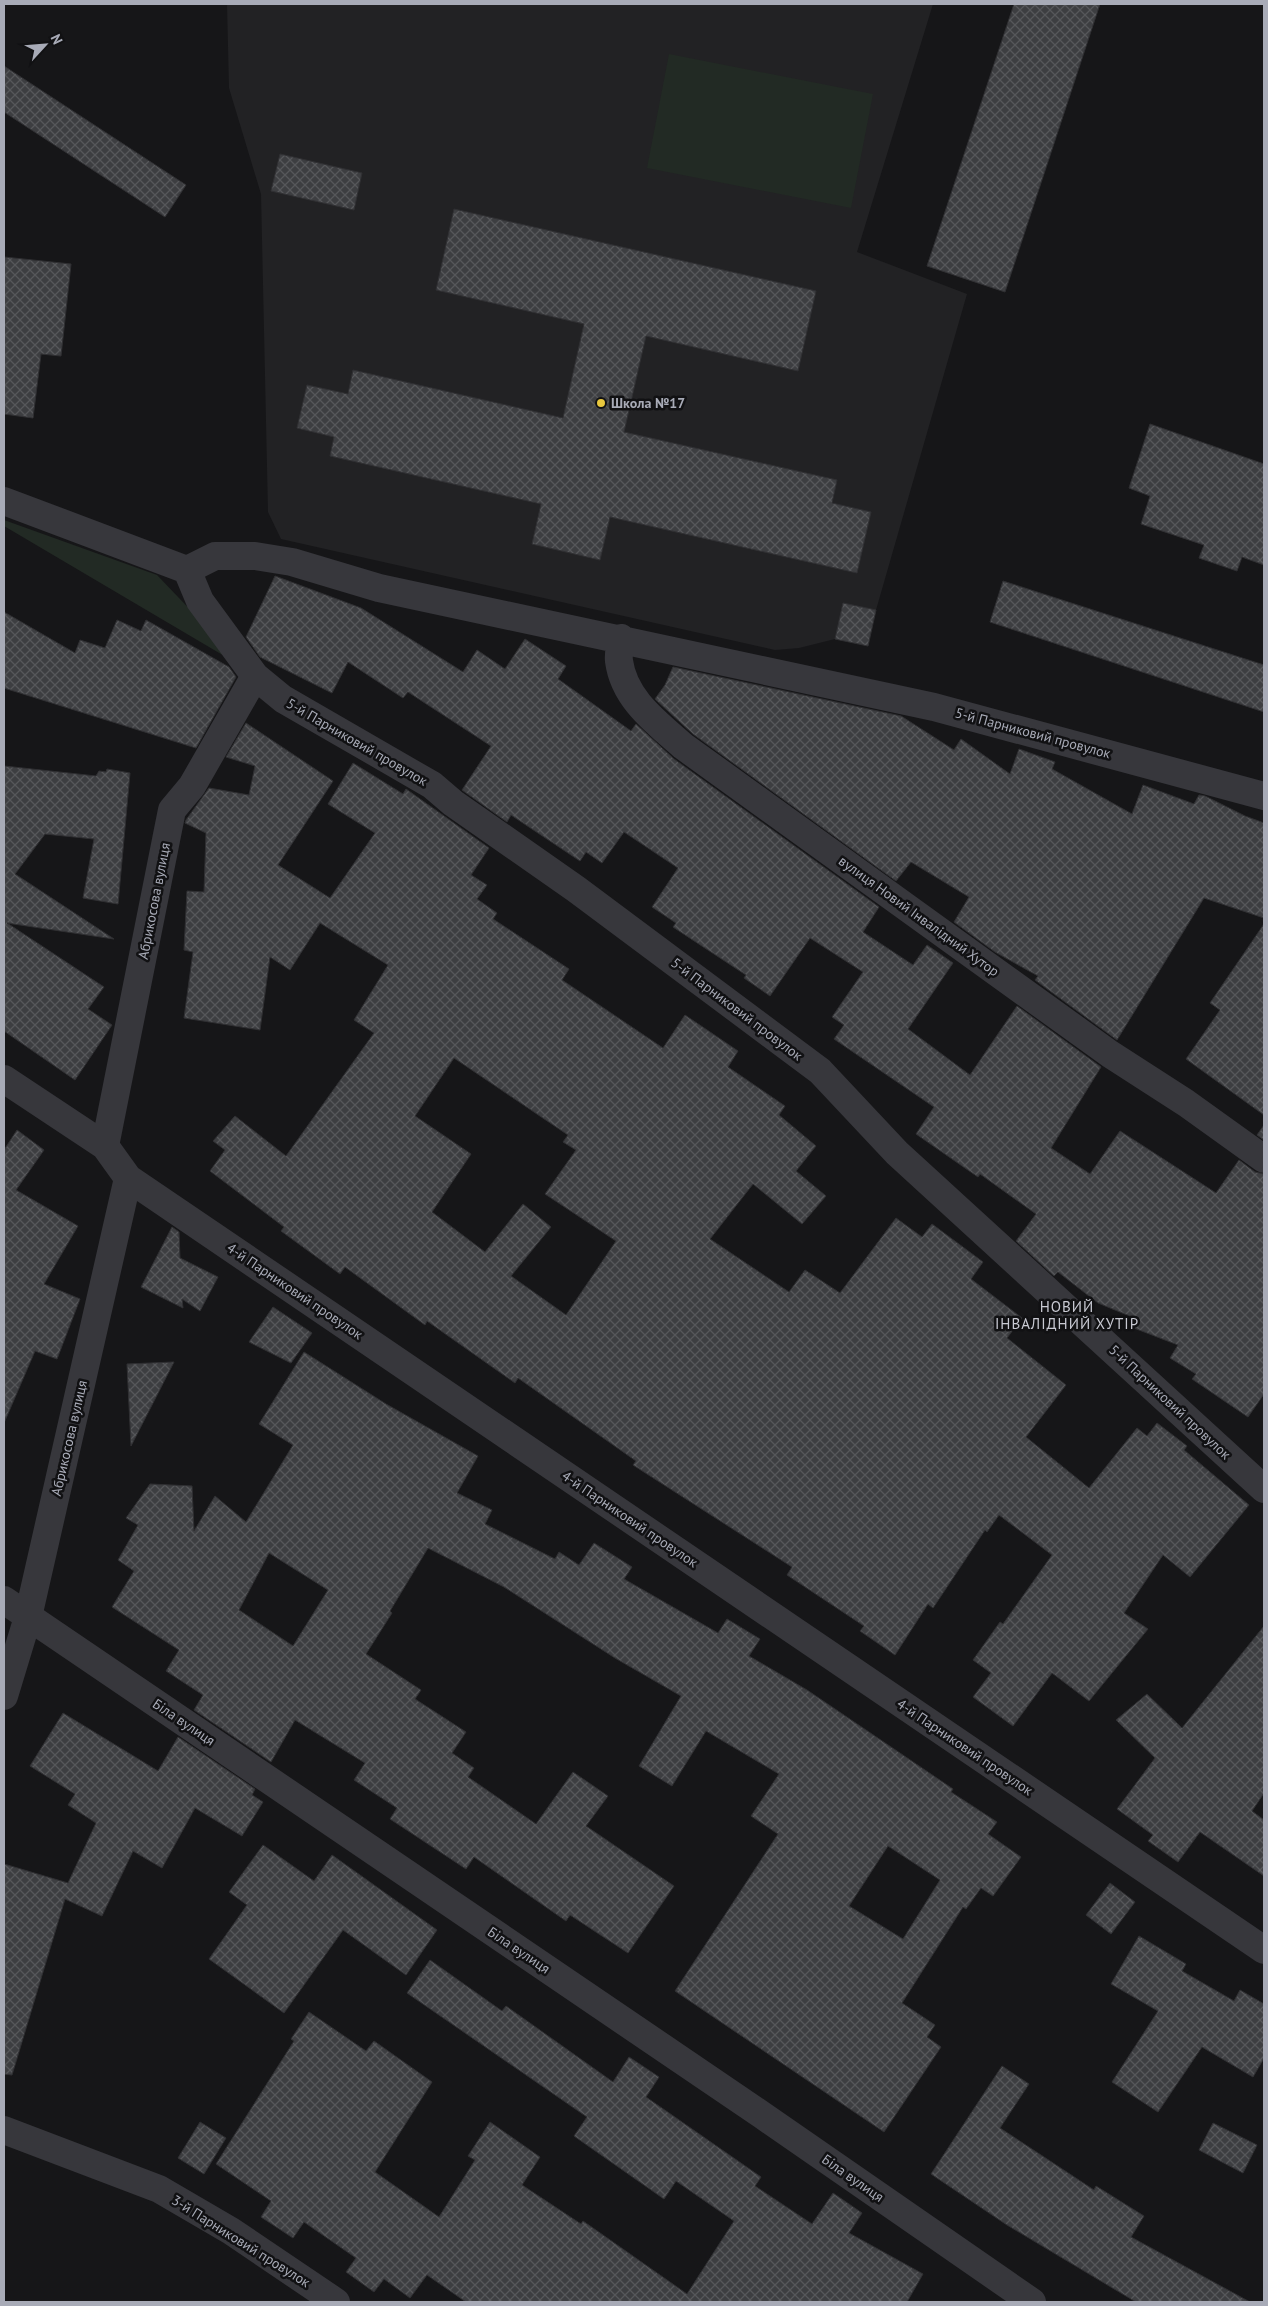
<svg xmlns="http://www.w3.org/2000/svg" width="1268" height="2306" viewBox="0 0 1268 2306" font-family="'PT Sans',sans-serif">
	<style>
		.built { fill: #222224 }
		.green { fill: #222a24 }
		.building { fill: url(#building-cross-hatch); stroke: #303033; fill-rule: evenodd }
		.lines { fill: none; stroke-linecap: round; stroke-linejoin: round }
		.street { stroke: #37373c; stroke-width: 28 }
		.poi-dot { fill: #e8c73e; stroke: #111113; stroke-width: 2 }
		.labels { text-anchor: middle; stroke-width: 5; stroke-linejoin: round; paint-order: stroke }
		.poi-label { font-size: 14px; font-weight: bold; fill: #a8abb7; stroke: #111113; text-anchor: start }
		.street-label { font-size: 14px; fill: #a8abb7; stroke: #111113 }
		.neighbourhood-label { font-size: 15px; letter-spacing: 1px; fill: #c9cad3; stroke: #111113 }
	</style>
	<defs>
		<pattern id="building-cross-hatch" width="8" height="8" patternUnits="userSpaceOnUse" patternTransform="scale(1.25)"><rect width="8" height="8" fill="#3d3e41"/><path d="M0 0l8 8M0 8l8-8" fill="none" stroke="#56575a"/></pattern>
	</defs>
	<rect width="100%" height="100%" fill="#161618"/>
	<path class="built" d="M227,4H933L857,252L967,294L876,610L868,646L835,639L799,648L775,650L281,539L268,512L261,194L229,88Z"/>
	<path class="green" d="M669,54L873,94L851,208L647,168Z
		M4,520L157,575L223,644L226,657L4,526Z"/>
	<path class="building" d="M1014,4H1100L1005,292L927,266Z
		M4,66L186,185L165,217L4,112Z
		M280,154L362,173L354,210L271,191Z
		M454,209L816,291L798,371L646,336L624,432L837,480L832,503L871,512L857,573L610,517L600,560L532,544L541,504L330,456L334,437L297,428L307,385L348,394L353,370L563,418L584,324L436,290Z
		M4,257L71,264L61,356L41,354L33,418L4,414Z
		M1150,424L1264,464V565L1242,557L1237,571L1199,558L1204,545L1141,524L1150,496L1129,488Z
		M275,576L361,608L463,672L477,650L505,669L525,639L566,666L558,679L631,731L636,724L674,759L879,907L863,932L913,965L927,945L953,963L908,1029L970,1075L1017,1006L1101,1067L1051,1148L1090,1174L1120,1131L1216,1193L1239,1160L1255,1172L1264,1174V1394L1248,1417L1192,1379L1196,1374L1170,1358L1178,1345L1134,1328L1137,1319L1098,1303L1058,1272L1054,1276L1016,1241L1036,1214L980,1174L978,1177L916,1134L934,1107L834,1039L844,1025L832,1017L863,972L810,938L770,996L744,978L746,975L673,927L676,923L652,907L678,868L624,832L602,863L586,852L580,861L511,815L507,822L462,790L491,746L408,692L403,698L348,662L332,693L260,657L246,637Z
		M1003,581L1264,665V712L990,622Z
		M843,603L876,610L868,646L835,639Z
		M4,612L75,653L80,640L105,648L117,620L141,631L146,620L229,667L236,677L196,748L4,688Z
		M673,667L901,716L954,750L961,739L1010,774L1019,749L1055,762L1052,769L1132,814L1143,785L1194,804L1199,795L1205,796L1245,816L1264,823V918L1204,898L1117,1040L1035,980L1038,976L995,952L954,922L969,897L911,862L896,881L693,734L655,699L665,685Z
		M246,723L333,781L278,865L330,898L375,833L328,804L353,763L403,794L406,789L489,848L471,875L487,885L477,899L497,913L493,919L569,969L562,980L663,1048L685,1015L738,1051L728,1067L785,1106L779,1115L816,1146L796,1171L826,1196L802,1224L753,1184L710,1239L789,1292L805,1270L840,1293L896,1218L922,1237L932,1224L983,1262L971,1279L1022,1318L1007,1338L1066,1385L1026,1437L1089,1488L1137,1428L1147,1436L1157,1423L1187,1446L1184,1450L1249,1505L1190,1577L1163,1555L1124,1613L1148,1629L1089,1701L1052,1673L1013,1726L973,1697L991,1673L973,1660L1000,1622L1003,1624L1052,1555L999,1515L987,1532L985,1530L933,1608L928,1604L895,1655L860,1631L864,1626L787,1575L792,1567L633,1465L636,1461L518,1378L515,1383L427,1321L425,1325L345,1267L340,1274L281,1231L284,1227L210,1171L225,1150L213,1141L235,1116L286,1156L374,1033L354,1020L388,965L320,923L290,970L270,957L260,1030L184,1018L193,952L184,950L187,891L204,892L206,833L185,823L186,820L209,788L249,795L255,766L226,757ZM454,1058L568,1135L563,1142L576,1150L545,1194L616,1241L566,1315L511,1276L551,1227L523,1204L485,1252L432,1212L471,1154L415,1116Z
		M4,766L96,776L99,771L106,772L107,769L130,773L118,904L83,898L94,839L45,834L15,874L114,939L7,923L104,987L88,1009L112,1025L75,1080L4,1031Z
		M1264,924V1115L1186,1059L1220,1010L1210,1003Z
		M1264,1125V1140L1257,1135Z
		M17,1130L44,1150L16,1190L78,1226L44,1284L80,1299L57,1359L35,1351L4,1423V1150Z
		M172,1227L179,1232L180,1258L218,1277L200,1311L182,1299L183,1308L141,1287Z
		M273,1307L312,1333L291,1363L249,1342Z
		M304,1352L386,1404L478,1456L457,1493L492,1510L485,1524L555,1559L559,1552L579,1565L594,1543L632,1567L624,1579L718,1633L727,1619L760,1639L749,1656L807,1690L953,1789L951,1792L997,1822L988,1834L1021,1857L993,1896L981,1888L966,1909L963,1907L902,2003L935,2025L927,2037L941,2047L884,2132L675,1991L778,1834L751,1816L779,1774L706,1731L672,1786L639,1766L681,1696L615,1658L504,1587L428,1548L390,1611L392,1613L366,1654L421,1690L415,1699L466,1732L452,1753L474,1768L468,1777L536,1824L573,1772L608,1796L586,1826L674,1886L628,1953L570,1915L566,1921L474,1857L466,1869L390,1819L397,1808L354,1780L365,1763L295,1720L271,1762L194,1710L203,1695L166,1671L179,1650L112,1607L134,1571L118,1560L138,1525L126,1518L150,1484L192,1486L194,1531L215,1496L246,1522L293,1445L259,1424ZM269,1553L328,1590L293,1646L239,1610ZM888,1846L940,1880L903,1939L849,1906Z
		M174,1362L131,1446L127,1364Z
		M1264,1626V1793L1252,1811L1264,1820V1876L1200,1832L1178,1862L1148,1841L1153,1835L1117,1809L1155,1758L1116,1720L1147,1694L1182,1728Z
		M63,1713L158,1771L178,1737L255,1789L252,1795L263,1802L242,1836L195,1808L162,1868L133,1851L102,1916L65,1899L12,2075L4,2074V1864L68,1883L96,1823L68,1805L75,1794L30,1766Z
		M263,1845L314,1881L332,1855L437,1930L406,1975L343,1930L284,2013L209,1959L247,1905L229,1892Z
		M1110,1883L1135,1902L1111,1934L1086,1915Z
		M1139,1936L1186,1964L1182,1971L1234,2001L1240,1990L1264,2004V2058L1253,2077L1202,2047L1158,2112L1112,2082L1158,2011L1111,1984Z
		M430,1960L502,2011L506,2006L613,2082L629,2057L659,2077L646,2097L761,2177L755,2186L812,2224L833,2193L862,2213L849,2233L923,2274L907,2302H466L427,2275L410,2298L384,2279L374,2292L346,2272L356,2258L304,2222L293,2238L261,2217L271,2201L216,2164L294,2041L291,2039L309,2012L366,2051L374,2041L432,2082L375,2172L439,2217L475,2160L468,2156L490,2122L540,2157L522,2185L581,2224L583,2221L687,2294L734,2221L676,2181L664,2199L574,2136L587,2117L407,1993Z
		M1002,2066L1029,2084L1000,2128L1094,2190L1096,2186L1144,2216L1131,2237L1250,2302H1136L1007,2225L931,2174Z
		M200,2122L226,2138L204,2174L178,2158Z
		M1213,2123L1257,2145L1243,2173L1199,2150Z"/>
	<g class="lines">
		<path class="street" d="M4,501L187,570L215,556H255L292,562L379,588L934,707L1264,796
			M187,570L200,601L255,676L283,699L432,785L453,803L576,889L820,1071L897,1153L1264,1489
			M621,638C620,646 618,654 619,661C624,699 656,722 683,746L1110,1054L1186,1103L1264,1159
			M4,1079L105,1146L128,1178L1264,1950
			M105,1146L172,810L192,786L255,676
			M4,1600L762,2115L1032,2302
			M4,1696L28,1617L128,1178
			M4,2130L159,2189L231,2231L336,2302"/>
	</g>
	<circle class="poi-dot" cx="601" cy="403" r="5"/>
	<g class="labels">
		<g class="poi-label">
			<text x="611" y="408">Школа №17</text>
		</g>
		<g class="street-label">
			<text transform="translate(1033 733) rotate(15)" y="5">5-й Парниковий провулок</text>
			<text transform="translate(357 742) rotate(30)" y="5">5-й Парниковий провулок</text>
			<text transform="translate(154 901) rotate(-79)" y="5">Абрикосова вулиця</text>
			<text transform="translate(919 916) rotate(36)" y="5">вулиця Новий Інвалідний Хутор</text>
			<text transform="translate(737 1009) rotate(37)" y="5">5-й Парниковий провулок</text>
			<text transform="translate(295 1291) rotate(34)" y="5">4-й Парниковий провулок</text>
			<text transform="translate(1170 1402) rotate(43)" y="5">5-й Парниковий провулок</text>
			<text transform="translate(69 1438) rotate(-77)" y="5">Абрикосова вулиця</text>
			<text transform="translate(630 1519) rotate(34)" y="5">4-й Парниковий провулок</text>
			<text transform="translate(184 1722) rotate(34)" y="5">Біла вулиця</text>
			<text transform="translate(965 1747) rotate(34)" y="5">4-й Парниковий провулок</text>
			<text transform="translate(519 1950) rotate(34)" y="5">Біла вулиця</text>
			<text transform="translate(853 2178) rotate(35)" y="5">Біла вулиця</text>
			<text transform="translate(241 2241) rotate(32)" y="5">3-й Парниковий провулок</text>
		</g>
		<g class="neighbourhood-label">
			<text x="1067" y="1312">НОВИЙ<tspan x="1067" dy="17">ІНВАЛІДНИЙ ХУТІР</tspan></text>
		</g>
	</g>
	<rect width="1268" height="2306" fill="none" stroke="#a8abb7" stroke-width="10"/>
	<g transform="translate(45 45) rotate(64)" stroke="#111113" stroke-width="4" paint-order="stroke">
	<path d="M0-4L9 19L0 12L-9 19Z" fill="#a8abb7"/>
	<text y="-8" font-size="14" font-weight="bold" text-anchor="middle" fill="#a8abb7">N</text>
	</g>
</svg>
